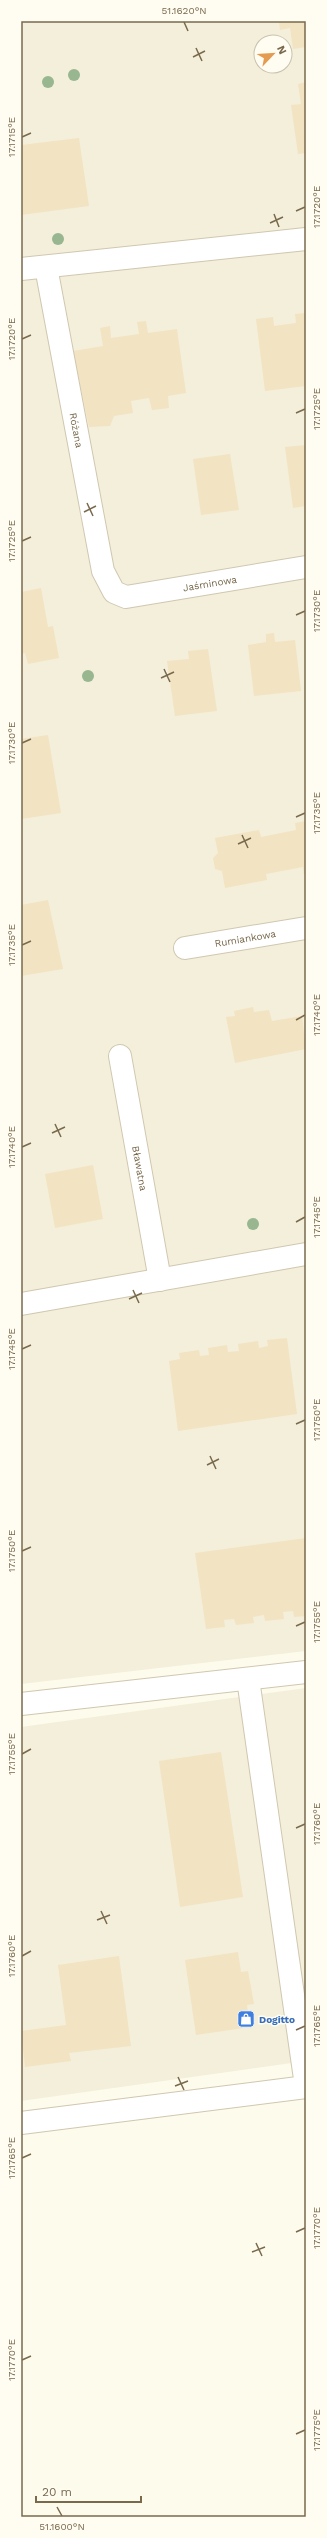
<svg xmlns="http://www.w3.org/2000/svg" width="327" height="2538" viewBox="0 0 327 2538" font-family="'Work Sans',sans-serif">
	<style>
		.residential { fill: #f4efda; fill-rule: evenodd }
		.building { fill: #f2e3c3 }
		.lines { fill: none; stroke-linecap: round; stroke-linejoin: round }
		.minor-casing { stroke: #d0c7b0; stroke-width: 24 }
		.minor { stroke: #fff; stroke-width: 22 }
		.tree { fill: #98b690 }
		.ticks { fill: none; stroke: #79694d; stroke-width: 1.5 }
		.labels { text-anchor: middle; stroke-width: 3; stroke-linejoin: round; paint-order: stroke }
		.street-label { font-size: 10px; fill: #79694d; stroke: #fffdf2 }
		.shop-label { font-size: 10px; font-weight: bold; fill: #366cbe; stroke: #fffdf2; text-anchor: start }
		.neatline { fill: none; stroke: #79694d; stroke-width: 1.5 }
		.ticks-label { font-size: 10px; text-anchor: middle; fill: #79694d }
	</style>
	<rect width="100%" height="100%" fill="#fdfbec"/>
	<path class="residential" d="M21,21H306V1651L21,1684ZM261,42H285V66H261Z
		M306,1688V2061L21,2101V1727Z"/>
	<path class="building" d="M279,21H306V47L293,49L290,28L280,30Z
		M306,82V153L298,154L291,105L301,104L298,84Z
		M79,138L89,206L21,215V145Z
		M306,313V386L265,391L256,319L273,317L274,326L296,323L295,314Z
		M146,321L148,333L177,329L186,393L168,396L169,408L152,410L149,398L131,401L133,413L114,416L110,426L89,427L73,351L103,346L100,328L110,326L111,338L139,334L137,322Z
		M306,445V506L293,508L285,447Z
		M230,454L239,510L201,515L193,459Z
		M41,588L48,627L53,626L59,658L28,664L25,653L21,654V592Z
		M274,633L275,642L295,640L301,691L254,696L248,645L266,642V634Z
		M208,649L217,711L175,716L167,661L189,659L188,651Z
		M48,735L61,813L21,819V739Z
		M306,821V873L304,874L303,867L266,874L267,880L225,888L222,871L215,869L213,858L218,853L215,838L259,830L261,837L296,830L295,823Z
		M48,900L63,969L21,976V905Z
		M253,1007L254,1012L269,1010L272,1021L302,1016L306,1049L235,1063L226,1017L235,1016L234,1011Z
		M93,1165L103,1219L55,1228L45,1174Z
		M287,1338L297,1414L178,1431L169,1361L180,1359L179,1353L199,1350L200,1356L209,1355L208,1348L227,1345L228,1352L239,1351L238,1344L258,1341L259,1348L268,1346L267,1340Z
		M306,1538V1616L294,1617L293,1611L283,1612L284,1619L265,1621L264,1615L253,1617L254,1623L236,1625L234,1619L224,1620L225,1627L206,1629L195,1553Z
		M221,1752L243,1897L180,1907L159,1761Z
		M238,1952L241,1972L248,1971L254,2004L247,2005L250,2027L196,2035L185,1960Z
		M119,1956L131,2046L69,2053L71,2061L25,2067L21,2031L66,2025L58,1965Z"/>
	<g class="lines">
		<defs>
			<g id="minor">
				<path id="s1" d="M46,267L103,571L114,592L126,597L306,567"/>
				<path d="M21,269L306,239"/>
				<path id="s2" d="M185,948L306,928"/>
				<path id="s3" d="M120,1056L160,1280"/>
				<path d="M21,1304L306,1254"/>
				<path d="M248,1679L306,2086"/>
				<path d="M21,1704L306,1672"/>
				<path d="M21,2123L306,2087"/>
			</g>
		</defs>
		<use href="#minor" class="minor-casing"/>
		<use href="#minor" class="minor"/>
	</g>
	<g class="tree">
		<circle cx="74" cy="75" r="6"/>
		<circle cx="48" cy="82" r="6"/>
		<circle cx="58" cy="239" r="6"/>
		<circle cx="88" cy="676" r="6"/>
		<circle cx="253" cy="1224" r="6"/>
	</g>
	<path class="ticks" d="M184,22L188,31M196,48L202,61M193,57L205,51M22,137L31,133M296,211L305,207M274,214L279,227M270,223L283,217M22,339L31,335M296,413L305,409M87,503L93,516M84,512L96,506M22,541L31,537M296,615L305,611M164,669L170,682M161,678L174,672M22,743L31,739M296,817L305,813M242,835L248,848M238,844L251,838M22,945L31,941M296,1020L305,1015M55,1124L61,1137M52,1133L65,1127M22,1147L31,1143M296,1222L305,1217M133,1290L139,1303M129,1299L142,1293M22,1349L31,1345M296,1424L305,1420M210,1456L216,1469M207,1465L219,1459M22,1551L31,1547M296,1626L305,1622M22,1754L31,1749M296,1828L305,1824M101,1911L107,1924M97,1920L110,1915M22,1956L31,1951M296,2030L305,2026M178,2077L184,2090M175,2086L188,2081M22,2158L31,2154M296,2232L305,2228M256,2243L262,2256M252,2252L265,2247M22,2360L31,2356M296,2434L305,2430M57,2507L62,2516"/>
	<defs>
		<symbol id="shop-square" viewBox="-11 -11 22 22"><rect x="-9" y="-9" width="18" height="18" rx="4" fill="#3f7fe0" stroke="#fffdf2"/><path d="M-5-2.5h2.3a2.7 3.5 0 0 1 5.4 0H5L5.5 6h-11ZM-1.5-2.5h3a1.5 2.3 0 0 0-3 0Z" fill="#fff"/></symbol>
	</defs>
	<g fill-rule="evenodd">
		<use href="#shop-square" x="236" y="2009" width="20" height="20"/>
	</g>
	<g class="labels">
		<g class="street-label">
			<text dy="4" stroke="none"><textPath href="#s1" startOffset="166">Różana</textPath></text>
			<text dy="4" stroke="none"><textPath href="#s1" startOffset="431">Jaśminowa</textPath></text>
			<text dy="4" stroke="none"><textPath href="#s2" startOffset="61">Rumiankowa</textPath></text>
			<text dy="4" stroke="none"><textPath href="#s3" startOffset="114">Bławatna</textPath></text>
		</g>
		<g class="shop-label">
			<text x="259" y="2023">Dogitto</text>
		</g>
	</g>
	<rect width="327" height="2538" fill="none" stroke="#fffdf2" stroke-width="44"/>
	<g transform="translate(273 54) rotate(65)"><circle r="19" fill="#fffdf2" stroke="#c9c2b0"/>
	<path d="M0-3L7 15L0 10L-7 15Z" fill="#e49c53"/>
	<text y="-6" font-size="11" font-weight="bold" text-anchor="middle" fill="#79694d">N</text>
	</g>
	<path d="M36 2496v6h105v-6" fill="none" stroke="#79694d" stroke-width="2"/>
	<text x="42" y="2496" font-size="12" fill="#79694d" stroke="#fffdf2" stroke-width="3" paint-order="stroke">20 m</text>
	<rect x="22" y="22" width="283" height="2494" class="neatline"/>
	<g class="ticks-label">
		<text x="184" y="14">51.1620°N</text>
		<text transform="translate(11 137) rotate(-90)" y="4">17.1715°E</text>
		<text transform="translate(316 207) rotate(-90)" y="4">17.1720°E</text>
		<text transform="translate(11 339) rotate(-90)" y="4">17.1720°E</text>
		<text transform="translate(316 409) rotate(-90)" y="4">17.1725°E</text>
		<text transform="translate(11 541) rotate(-90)" y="4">17.1725°E</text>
		<text transform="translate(316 611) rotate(-90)" y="4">17.1730°E</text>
		<text transform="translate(11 743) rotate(-90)" y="4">17.1730°E</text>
		<text transform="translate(316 813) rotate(-90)" y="4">17.1735°E</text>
		<text transform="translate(11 945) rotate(-90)" y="4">17.1735°E</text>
		<text transform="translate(316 1015) rotate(-90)" y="4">17.1740°E</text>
		<text transform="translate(11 1147) rotate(-90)" y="4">17.1740°E</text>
		<text transform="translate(316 1217) rotate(-90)" y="4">17.1745°E</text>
		<text transform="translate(11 1349) rotate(-90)" y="4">17.1745°E</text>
		<text transform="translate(316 1420) rotate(-90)" y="4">17.1750°E</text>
		<text transform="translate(11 1551) rotate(-90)" y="4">17.1750°E</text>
		<text transform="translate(316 1622) rotate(-90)" y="4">17.1755°E</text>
		<text transform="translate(11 1754) rotate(-90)" y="4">17.1755°E</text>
		<text transform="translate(316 1824) rotate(-90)" y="4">17.1760°E</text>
		<text transform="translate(11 1956) rotate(-90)" y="4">17.1760°E</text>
		<text transform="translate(316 2026) rotate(-90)" y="4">17.1765°E</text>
		<text transform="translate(11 2158) rotate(-90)" y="4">17.1765°E</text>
		<text transform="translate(316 2228) rotate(-90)" y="4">17.1770°E</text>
		<text transform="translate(11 2360) rotate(-90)" y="4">17.1770°E</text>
		<text transform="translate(316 2430) rotate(-90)" y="4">17.1775°E</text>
		<text x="62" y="2530">51.1600°N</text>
	</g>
</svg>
